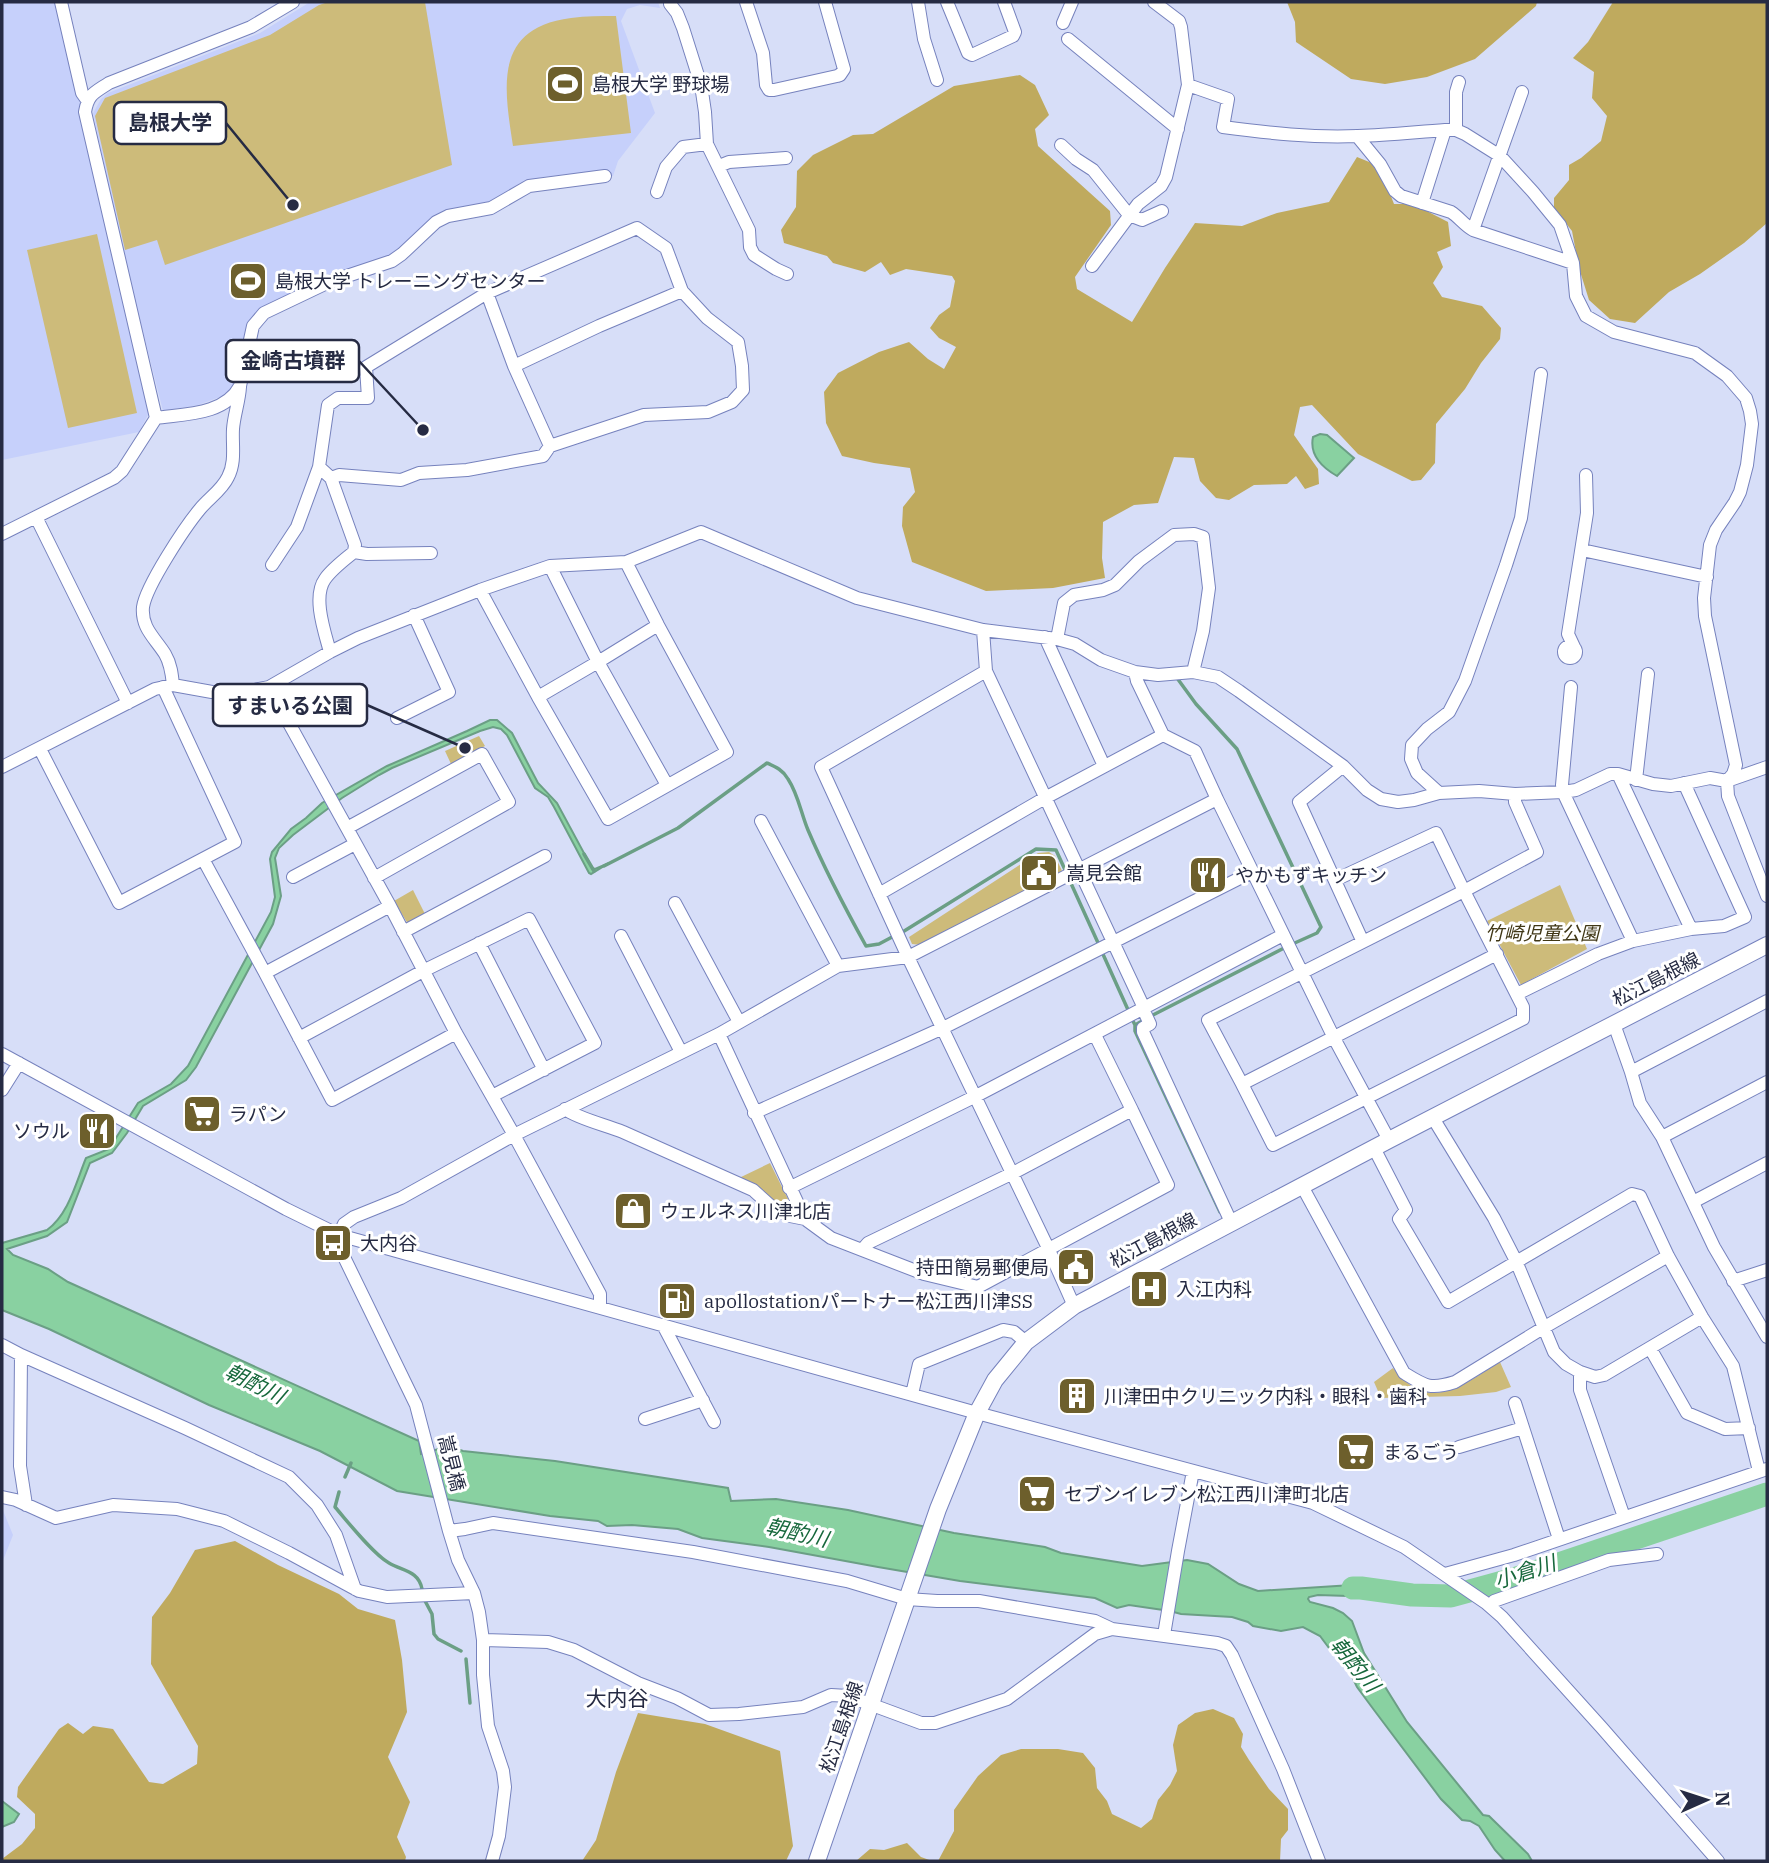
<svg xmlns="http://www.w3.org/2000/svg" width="1769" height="1863" viewBox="0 0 1769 1863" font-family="'IBM Plex Serif','Noto Sans JP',serif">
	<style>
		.built { fill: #c6d0fb }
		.green { fill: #cdbb7a }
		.forest { fill: #bfaa5e }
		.water { fill: #89d1a1; stroke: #6b9f85; stroke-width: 2 }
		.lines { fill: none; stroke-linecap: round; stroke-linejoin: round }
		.stream { stroke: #6b9f85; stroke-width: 3.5 }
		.river { stroke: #89d1a1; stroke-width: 23 }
		.minor-casing { stroke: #7682bd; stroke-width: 14 }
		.major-casing { stroke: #7682bd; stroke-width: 18 }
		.minor { stroke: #fff; stroke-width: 12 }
		.major { stroke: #fff; stroke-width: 16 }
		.labels { text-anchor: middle; stroke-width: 6; stroke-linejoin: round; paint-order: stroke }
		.poi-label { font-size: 19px; fill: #262b43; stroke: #fff; text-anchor: start }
		.park-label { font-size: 19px; font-style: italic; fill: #403716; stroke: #fff }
		.street-label { font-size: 19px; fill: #262b43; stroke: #fff }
		.water-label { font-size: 21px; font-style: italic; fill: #17683c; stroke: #fff }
		.neighbourhood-label { font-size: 21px; fill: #262b43; stroke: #fff }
		.leader { fill: none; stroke: #262b43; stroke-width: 2.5 }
		.callout-dot { fill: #262b43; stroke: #fff; stroke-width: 2.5 }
		.callout { fill: #fff; stroke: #262b43; stroke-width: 2.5 }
		.callout-label { font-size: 21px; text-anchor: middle; font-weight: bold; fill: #262b43 }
	</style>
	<rect width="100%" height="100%" fill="#d7def8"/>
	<path class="built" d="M2,2H57L79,92L149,413L139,432L2,460Z
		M310,2H658L660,8L640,5L627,9L621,21L655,113L618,161L613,176L596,171L543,177L520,183L499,198L486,204L464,207L397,252L381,260L345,270L258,310L247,323L234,385L223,396L198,405L163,411L122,249L93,113L101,99L108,93L260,33Z
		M2,1508L13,1535L2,1563Z"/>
	<path class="green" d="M328,2H425L452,165L165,265L157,240L125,250L95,116L105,98L270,35L319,5Z
		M616,16L631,133L513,146C504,87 493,28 571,18C586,16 601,16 616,16Z
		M97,234L137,413L68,428L27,250Z
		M479,736L485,746L451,764L445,751Z
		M1049,852L1055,856L1062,871L922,945L912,944L909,937L1038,853Z
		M1560,885L1587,949L1521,985L1487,921Z
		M413,890L425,914L408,924L394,901Z
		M770,1163L792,1207L793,1211L776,1207L739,1178Z
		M1500,1362L1511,1387L1496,1392L1460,1396L1381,1398L1374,1382L1393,1368C1429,1415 1462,1385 1500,1362Z"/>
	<path class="forest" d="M1287,2H1537L1536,6L1475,59L1427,77L1385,84L1351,79L1296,42L1295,22Z
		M1613,2H1767V223L1744,243L1700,274L1669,292L1635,323L1610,319L1589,300L1579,268L1572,231L1554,208V198L1569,180V165L1581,158L1601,141L1607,116L1592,98L1594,72L1573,58L1588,42Z
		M1020,75L1035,85L1049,115L1035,129L1038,146L1110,211L1111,225L1075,277L1077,289L1132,322L1165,268L1195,223L1242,226L1277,213L1329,202L1357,157L1379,166L1394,204H1413L1448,222L1451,246L1437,252L1443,267L1433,283L1442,297L1482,306L1501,328L1500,339L1481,363L1465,389L1436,424L1435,463L1421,480L1412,481L1358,454L1312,405L1300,407L1294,435L1318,469L1319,484L1305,489L1296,476L1287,484L1254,485L1229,500L1216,498L1200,481L1194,458L1174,457L1158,503L1134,505L1103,522L1102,558L1105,578L1053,588L986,591L912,562L902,526L903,507L915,492L910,468L874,463L842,456L826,423L824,392L838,373L879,352L909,342L928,359L944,369L956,347L939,338L930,328L939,315L950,307L955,281L952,276L906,269L890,275L881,262L865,272L833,263L827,256L784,243L781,230L796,207L797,171L813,155L853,135L873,134L954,86Z
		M235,1541L278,1565L339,1594L358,1609L395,1620L402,1660L407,1712L388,1757L410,1802L397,1837L406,1857L405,1861H2V1859L22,1844L35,1828V1814L17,1797L18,1787L59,1729L68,1723L83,1734L93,1726L113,1729L149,1782L163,1784L197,1764L198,1746L151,1664L152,1617L170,1593L195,1550Z
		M1213,1709L1234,1718L1243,1734L1241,1747L1249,1760L1269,1789L1288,1809V1830L1281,1839L1280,1861H938L954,1831V1810L978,1776L1001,1755L1021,1749H1058L1083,1753L1095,1768L1097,1788L1107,1801L1112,1814L1141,1828L1152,1819L1158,1800L1170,1785L1177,1771L1173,1745L1178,1725L1195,1713Z
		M638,1713L705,1724L780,1751L793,1846L786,1861H582L596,1840L616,1772Z
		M907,1843L921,1857L932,1861H856L870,1849L884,1850Z"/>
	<path class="water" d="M1320,434L1327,435L1354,458L1337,476C1323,468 1309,456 1313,437Z
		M490,720H497L512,733L538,783L557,803L592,868L595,869L609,863L591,874L589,873L554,807L548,797L535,788L507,735L501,729L493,727L480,731L392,768L379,775L342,798L293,835L279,848L275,858L281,896L273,924L196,1067L186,1080L143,1106L127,1133L112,1153L90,1163L67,1222L47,1236L7,1249L13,1255L48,1269L68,1282L419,1441L421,1454L449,1446L463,1451L555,1461L728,1488L731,1501L776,1499L848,1510L954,1533L1045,1547L1061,1553L1142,1566L1187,1560L1208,1564L1239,1584L1258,1591L1352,1585L1374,1587L1391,1594L1364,1592L1354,1593L1348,1596L1318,1595L1309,1597L1308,1599L1310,1602L1333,1608L1343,1613L1352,1621L1364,1653L1407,1722L1483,1815L1489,1816L1528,1854L1532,1861H1505L1495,1850L1479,1826L1470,1821L1462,1820L1441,1799L1374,1710L1357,1687L1343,1658L1337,1652L1329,1648L1320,1636L1303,1627L1281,1631L1253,1626L1248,1622L1232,1617L1181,1614L1170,1611L1129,1605L1117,1608L1095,1598L960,1581L878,1567L769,1547L702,1538L678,1529L632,1525L607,1526L598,1521L550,1516L397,1491L320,1451L209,1405L49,1329L2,1310V1243L47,1230C69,1214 76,1182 86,1158L109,1149L138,1103L171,1084L188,1066L271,912L275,897L270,859L272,852L291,829L306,818L322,803L387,766L467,731Z
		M2,1801L19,1814L14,1822L2,1827Z"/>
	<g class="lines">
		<path class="stream" d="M584,854L594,871
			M604,866L678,828L767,763C776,767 783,770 788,779C798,794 801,813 808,830C825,870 845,908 866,946L879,944L894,936
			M1069,879L1099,945
			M901,933L1036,849L1056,850L1066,872
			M1102,952L1129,1012
			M1151,1016L1288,946L1317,933L1321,927L1237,749L1196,704L1177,678
			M1132,1019L1135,1025L1144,1020
			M1135,1025V1031L1220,1212
			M345,1477L351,1463
			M339,1492L335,1507C348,1522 373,1554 389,1563C403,1571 419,1571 422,1589
			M424,1599L432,1614L434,1634L438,1639L461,1651
			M466,1659L470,1703"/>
		<path class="river" d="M1353,1588H1361L1412,1595L1451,1596L1517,1578L1767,1494"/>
		<defs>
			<path id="minor" d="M61,2L82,93L87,100
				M746,2L763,53L766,85L769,90H774L837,76L840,75L844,69L825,2
				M918,2L924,39L937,80
				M947,2L968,53L972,55L1013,36L1015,32L1004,2
				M670,4L677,13L683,28L701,85L705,112L707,144L749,230L750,247L754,255L776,269L787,274
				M1063,23L1072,2
				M1068,39L1178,129
				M1188,85L1228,99L1223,127C1268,133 1313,138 1358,136C1387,135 1416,132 1445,130H1456L1465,134L1500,156L1533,192L1560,225L1573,263L1576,296L1586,316L1614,332L1695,353L1727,376L1746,398L1750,411L1752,424L1747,465L1740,492L1735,502L1716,530L1710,545L1704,598L1705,616L1736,765L1733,774L1727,781L1728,796L1767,896
				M1456,130V92L1459,82
				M1357,136L1380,164L1395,191L1401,196L1451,212C1459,217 1464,225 1473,230L1573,263
				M1061,145L1076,159L1093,170L1129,215L1142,220L1162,211
				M719,166L729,162L786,158
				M657,192L666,167L683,147L707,144
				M1422,203L1445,130
				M1473,230L1522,92
				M1092,266L1138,204L1161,186L1166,177L1188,85L1181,27L1179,21L1154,2
				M487,293L514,366L550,446
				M514,366L599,326L682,291
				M156,418C184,414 225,415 240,386L253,326L264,313L329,282L392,261L402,254L436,222L448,216L491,208L529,186L605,176
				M36,517L128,703
				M2,534L114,478L122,471L156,418L85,112C88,94 94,93 109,83L251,27L293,2
				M1582,550L1707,577
				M354,552L367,554L431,553
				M272,565L297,527L319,467
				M480,590L538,697L608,819L727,752L658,625L626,562
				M658,625L598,662L667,785
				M983,630L986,671L1144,1008
				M1045,637L1104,766
				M1057,639L1064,603L1074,595L1103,590L1115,585L1139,561L1174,535L1194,534L1203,537L1209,588L1203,631L1193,672
				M1564 652a6 6 0 1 1 12 0a6 6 0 1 1-12 0Z
				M1575,649L1568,634L1587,513L1586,475
				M330,652C325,633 312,597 325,579C332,569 344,560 354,552L355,545L331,478L319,467L328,405L338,398H368L366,367L487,293L637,228L666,248L682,291L707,318L738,342L742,366L743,390L732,402L708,412L644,415L550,446L543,456L467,470L419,473L401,480L339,475L331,478
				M986,671L821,767L908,957L1049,1250L1074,1306
				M1135,672L1137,681L1163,735
				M173,685C172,675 171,664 165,654C155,638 141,628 143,607C146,586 185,527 200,509C209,498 222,490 228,477C236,462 232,445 233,429C234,415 239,402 240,387
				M269,687L390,906L456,1033L514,1135L600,1294V1307
				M1571,687L1562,785L1563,792L1633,941
				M538,697L598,662L550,566
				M397,718L449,692L414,615
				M40,749L119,903L235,842L163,687
				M1343,766L1299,802L1362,940
				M2,767L155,689L173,685L212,692L238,693L269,687L330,652L358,638L480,590L550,566L626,562L701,532L857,598L983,630L1057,639L1075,644L1101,660L1135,672L1158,675L1193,672L1218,677L1239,691L1343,766L1367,790L1381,799L1398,802L1414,800L1439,793L1479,791L1515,794L1563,792L1576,790L1610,774H1618L1653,784L1671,786L1710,778L1727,781L1767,767
				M1618,774L1691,929
				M1636,780L1648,674
				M1439,793L1417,773L1411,759L1412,745L1427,729L1449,712L1465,681L1506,565L1521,518L1541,374
				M761,821L838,966
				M347,828L482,754L509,802L374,878
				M203,859L265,973
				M293,877L355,844
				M1335,880L1436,833L1464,891L1537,852L1515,802V794
				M879,894L1045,798L1163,735L1195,751L1217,799
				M675,903L739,1022
				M390,906L265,973L332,1100L456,1033
				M403,932L545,856
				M621,936L681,1052
				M479,943L544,1070
				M1517,994L1598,954L1633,941L1691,929L1724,926L1745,917L1684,783
				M1143,1009L1150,1024L1143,1028V1032L1231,1222
				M1614,1024L1631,1072L1640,1103L1662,1137L1714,1247L1767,1337
				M719,1034L805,1219L831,1238L924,1274L978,1287L1168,1185L1132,1110
				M299,1038L423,971L529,919L595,1043L492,1096
				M2,1054L286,1209L339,1235L977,1413L1313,1503L1404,1547L1486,1603L1502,1617L1602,1728L1718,1861
				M1631,1072L1767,1001
				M1242,1084L1208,1020L1464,891L1523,1007V1019L1273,1145L1242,1084L1497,954
				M2,1090L19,1063
				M565,1109C579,1119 606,1125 623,1132L753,1190L773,1208L790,1216L805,1219
				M754,1113L943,1028L1252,872
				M1433,1118L1494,1218L1516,1261L1554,1352L1566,1364L1580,1372L1595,1377L1604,1375L1702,1317
				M1662,1137L1767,1082
				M1374,1148L1406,1210L1399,1219L1448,1302L1632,1194L1640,1196L1668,1256L1702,1317L1733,1366L1759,1471
				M1302,1186L1404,1373C1425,1386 1430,1390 1455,1382L1543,1328L1668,1256
				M789,1188L976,1096L1283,935
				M1693,1202L1767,1163
				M862,1250L868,1243L1013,1173L1132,1110L1095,1035
				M1733,1281L1767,1270
				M663,1325L714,1422
				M2,1345L21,1355
				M1650,1348L1687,1413L1725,1429L1749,1428
				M1580,1372V1390L1624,1517
				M912,1394L919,1364L1003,1330L1014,1332L1026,1342
				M1515,1403L1559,1539
				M645,1419L703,1400
				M1459,1447L1523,1428
				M2,1497L16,1500L56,1518L113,1505L177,1509L224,1521L289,1553L359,1591L387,1597L474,1593
				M26,1505L20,1466L21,1355L185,1428L289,1477L317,1505L336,1535L355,1589
				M449,1531L465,1529L493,1523L693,1552L847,1581L907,1599L937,1601H979L1095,1621L1112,1629L1217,1643L1226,1646L1232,1655L1283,1769L1319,1861
				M1445,1574L1514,1555L1767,1469
				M1494,1601L1609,1560L1657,1554
				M1164,1635L1178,1551L1193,1471
				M483,1640L548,1642L574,1650L638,1683L677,1698L709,1715L739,1714L803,1707L831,1695L848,1696L921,1723H935L1007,1699L1095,1634L1112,1629
				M492,1861L499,1836L505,1787L503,1771L488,1726L483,1675V1640L479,1612L474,1593L458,1560L449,1531L416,1405L344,1257L339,1235L344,1224L354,1217L401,1198L514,1135L719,1034L838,966L908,957L1217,799L1334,1038L1389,1140"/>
			<path id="major" d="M817,1861L938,1509L977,1413L995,1380L1026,1342L1074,1306L1389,1140L1767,945"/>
		</defs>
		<use href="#minor" class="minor-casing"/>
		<use href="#major" class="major-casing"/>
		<use href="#minor" class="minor"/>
		<use href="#major" class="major"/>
	</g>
	<defs>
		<symbol id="stadium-square" viewBox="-11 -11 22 22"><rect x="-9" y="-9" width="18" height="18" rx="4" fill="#6d5f2c" stroke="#fff"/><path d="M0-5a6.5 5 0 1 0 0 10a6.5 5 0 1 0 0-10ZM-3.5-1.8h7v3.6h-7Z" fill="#fff"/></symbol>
		<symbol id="civic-square" viewBox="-11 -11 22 22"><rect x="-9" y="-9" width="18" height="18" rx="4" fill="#6d5f2c" stroke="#fff"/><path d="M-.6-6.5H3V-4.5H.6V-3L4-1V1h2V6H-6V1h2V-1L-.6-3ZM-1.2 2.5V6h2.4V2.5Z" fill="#fff"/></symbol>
		<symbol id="restaurant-square" viewBox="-11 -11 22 22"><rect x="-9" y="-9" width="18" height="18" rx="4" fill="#6d5f2c" stroke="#fff"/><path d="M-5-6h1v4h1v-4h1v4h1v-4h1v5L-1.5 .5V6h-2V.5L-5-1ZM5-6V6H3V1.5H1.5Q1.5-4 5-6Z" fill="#fff"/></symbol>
		<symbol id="supermarket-square" viewBox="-11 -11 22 22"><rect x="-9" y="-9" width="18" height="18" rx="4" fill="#6d5f2c" stroke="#fff"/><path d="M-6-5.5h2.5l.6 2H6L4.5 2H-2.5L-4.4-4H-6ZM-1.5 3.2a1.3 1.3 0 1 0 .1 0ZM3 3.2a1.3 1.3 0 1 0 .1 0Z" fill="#fff"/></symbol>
		<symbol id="shop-square" viewBox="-11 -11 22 22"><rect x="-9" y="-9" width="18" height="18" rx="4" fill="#6d5f2c" stroke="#fff"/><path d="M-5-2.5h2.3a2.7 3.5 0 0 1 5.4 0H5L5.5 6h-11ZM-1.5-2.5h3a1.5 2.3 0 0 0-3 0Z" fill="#fff"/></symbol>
		<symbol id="bus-square" viewBox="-11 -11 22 22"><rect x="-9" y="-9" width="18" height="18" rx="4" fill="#6d5f2c" stroke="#fff"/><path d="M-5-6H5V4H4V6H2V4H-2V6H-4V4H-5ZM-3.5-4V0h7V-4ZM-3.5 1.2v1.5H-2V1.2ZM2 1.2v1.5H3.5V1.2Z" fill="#fff"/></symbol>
		<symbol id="hospital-square" viewBox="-11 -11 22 22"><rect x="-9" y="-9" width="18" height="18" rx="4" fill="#6d5f2c" stroke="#fff"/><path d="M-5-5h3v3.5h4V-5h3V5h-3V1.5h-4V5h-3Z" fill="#fff"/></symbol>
		<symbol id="fuel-square" viewBox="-11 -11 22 22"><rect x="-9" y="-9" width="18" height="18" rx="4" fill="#6d5f2c" stroke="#fff"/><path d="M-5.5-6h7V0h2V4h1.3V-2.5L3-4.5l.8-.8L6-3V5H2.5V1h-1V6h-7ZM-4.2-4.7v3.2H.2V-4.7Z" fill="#fff"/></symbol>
		<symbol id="building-square" viewBox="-11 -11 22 22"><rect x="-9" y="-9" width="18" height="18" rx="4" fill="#6d5f2c" stroke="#fff"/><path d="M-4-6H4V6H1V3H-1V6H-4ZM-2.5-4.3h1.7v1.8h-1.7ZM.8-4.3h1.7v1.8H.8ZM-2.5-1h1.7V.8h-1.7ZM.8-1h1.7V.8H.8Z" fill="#fff"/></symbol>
	</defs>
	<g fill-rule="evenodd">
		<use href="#stadium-square" x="543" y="62" width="44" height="44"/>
		<use href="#stadium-square" x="226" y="259" width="44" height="44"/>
		<use href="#civic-square" x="1017" y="851" width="44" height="44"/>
		<use href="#restaurant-square" x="1186" y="853" width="44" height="44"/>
		<use href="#supermarket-square" x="180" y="1092" width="44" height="44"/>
		<use href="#restaurant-square" x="75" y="1109" width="44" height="44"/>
		<use href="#shop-square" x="611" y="1189" width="44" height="44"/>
		<use href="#bus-square" x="311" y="1221" width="44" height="44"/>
		<use href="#civic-square" x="1054" y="1245" width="44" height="44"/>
		<use href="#hospital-square" x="1127" y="1267" width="44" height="44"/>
		<use href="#fuel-square" x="655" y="1279" width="44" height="44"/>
		<use href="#building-square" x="1055" y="1374" width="44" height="44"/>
		<use href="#supermarket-square" x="1334" y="1430" width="44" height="44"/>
		<use href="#supermarket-square" x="1015" y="1472" width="44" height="44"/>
	</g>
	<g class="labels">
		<g class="poi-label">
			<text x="592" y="91">島根大学 野球場</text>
			<text x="275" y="288">島根大学 トレーニングセンター</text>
			<text x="1066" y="880">嵩見会館</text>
			<text x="1235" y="882">やかもずキッチン</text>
			<text x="229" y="1121">ラパン</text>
			<text x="70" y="1138" text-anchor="end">ソウル</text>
			<text x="660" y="1218">ウェルネス川津北店</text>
			<text x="360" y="1250">大内谷</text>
			<text x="1049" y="1274" text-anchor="end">持田簡易郵便局</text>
			<text x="1176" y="1296">入江内科</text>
			<text x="704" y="1308">apollostationパートナー松江西川津SS</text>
			<text x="1104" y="1403">川津田中クリニック内科・眼科・歯科</text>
			<text x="1383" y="1459">まるごう</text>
			<text x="1064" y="1501">セブンイレブン松江西川津町北店</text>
		</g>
		<g class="park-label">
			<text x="1542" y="940">竹崎児童公園</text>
		</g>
		<g class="street-label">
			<text transform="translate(1656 979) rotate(-27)" y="7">松江島根線</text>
			<text transform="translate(1153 1240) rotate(-28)" y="7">松江島根線</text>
			<text transform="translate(452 1463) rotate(76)" y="7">嵩見橋</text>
			<text transform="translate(841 1727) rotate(-71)" y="7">松江島根線</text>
		</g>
		<g class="water-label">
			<text transform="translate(255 1384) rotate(26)" y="7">朝酌川</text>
			<text transform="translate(797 1533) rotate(13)" y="7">朝酌川</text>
			<text transform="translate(1525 1572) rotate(-18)" y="7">小倉川</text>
			<text transform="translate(1355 1665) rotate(51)" y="7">朝酌川</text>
		</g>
		<g class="neighbourhood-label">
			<text x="617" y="1706">大内谷</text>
		</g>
	</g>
	<path class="leader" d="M293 205L226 123M423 430L359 361M465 748L367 705"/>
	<g class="callout-dot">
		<circle cx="293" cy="205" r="7"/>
		<circle cx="423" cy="430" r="7"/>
		<circle cx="465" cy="748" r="7"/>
	</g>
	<g class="callout">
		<rect x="114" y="102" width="112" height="42" rx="7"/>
		<rect x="226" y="340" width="133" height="42" rx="7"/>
		<rect x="213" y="684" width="154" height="42" rx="7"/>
	</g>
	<g class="callout-label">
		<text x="170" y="130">島根大学</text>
		<text x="293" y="368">金崎古墳群</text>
		<text x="290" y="713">すまいる公園</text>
	</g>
	<rect width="1769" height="1863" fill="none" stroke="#262b43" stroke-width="7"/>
	<g transform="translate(1706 1800) rotate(87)" stroke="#ffffff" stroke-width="5" paint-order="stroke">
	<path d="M0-5L12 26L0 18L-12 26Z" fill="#262b43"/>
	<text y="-10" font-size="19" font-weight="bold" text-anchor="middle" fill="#262b43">N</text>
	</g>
</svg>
